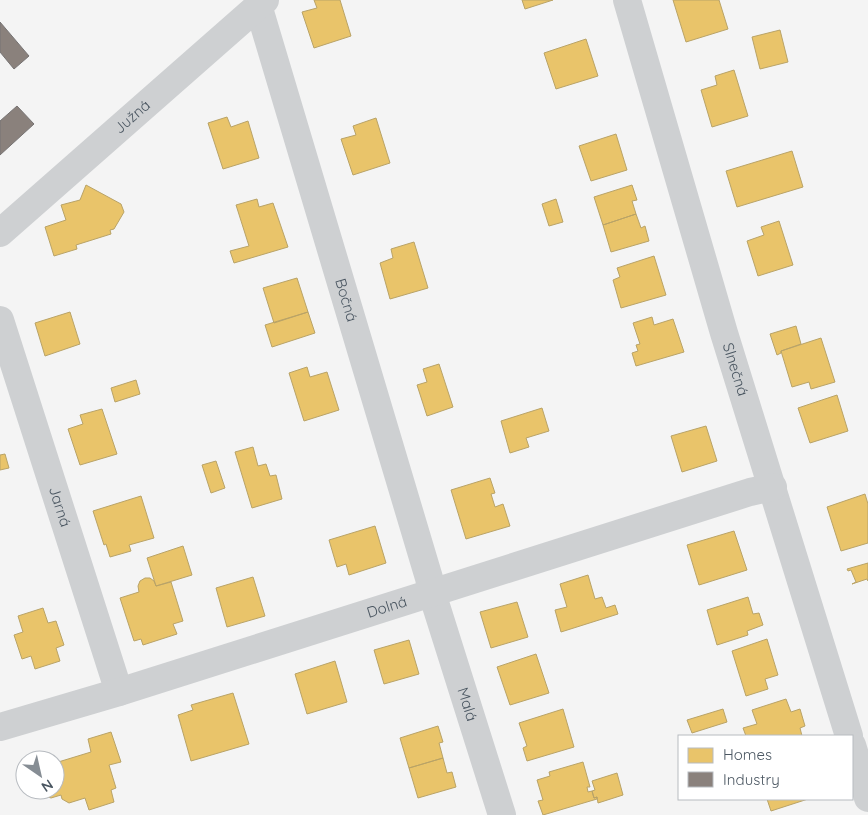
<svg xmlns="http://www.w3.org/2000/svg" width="868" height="815" viewBox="0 0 868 815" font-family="Quicksand,sans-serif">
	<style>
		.homes { fill: #e9c46a; stroke: #b9a367 }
		.industry { fill: #8a817c; stroke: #777474 }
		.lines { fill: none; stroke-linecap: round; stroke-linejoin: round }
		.minor { stroke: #ced0d2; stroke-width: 28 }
		.labels { text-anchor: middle; stroke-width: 5; stroke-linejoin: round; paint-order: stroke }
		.street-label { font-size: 15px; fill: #4a5661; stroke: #fff }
	</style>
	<rect width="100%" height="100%" fill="#f4f4f4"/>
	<path class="homes" d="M314,0H340L351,36L314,48L302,12L317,8Z
		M522,0H553L525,9Z
		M673,0H719L728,29L686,42Z
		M780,30L788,62L760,69L752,37Z
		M586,39L598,76L556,89L544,53Z
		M734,70L748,116L712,127L701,90L717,85L715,76Z
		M227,117L231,127L248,121L259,158L223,169L208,123Z
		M376,118L390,163L353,175L341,139L356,135L353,126Z
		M616,134L627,170L591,181L579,146Z
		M792,151L803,187L737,207L726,171Z
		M86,185L121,204L124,212L114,229L110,230L111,234L76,245L77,249L54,256L45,227L66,220L61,205L80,200Z
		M632,185L637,200L632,201L636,214L603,225L594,197Z
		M257,199L259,207L273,203L288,247L234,263L230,251L249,246L236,205Z
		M556,199L563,222L549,226L542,204Z
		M636,214L641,228L645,226L649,241L611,252L603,225Z
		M779,221L793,265L758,276L747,241L764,235L761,227Z
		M414,242L428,288L390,299L380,263L393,258L391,249Z
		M654,256L666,295L621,308L613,280L620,277L617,268Z
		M297,278L308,312L274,323L263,288Z
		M70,312L80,344L45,356L35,323Z
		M308,312L315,333L272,347L265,325Z
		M652,317L654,325L673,319L684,352L636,366L632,353L638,351L636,345L640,344L633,323Z
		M796,326L801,344L781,351V353L777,355L770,334Z
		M821,338L835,382L811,389L809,382L792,387L781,351Z
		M439,364L453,407L427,416L417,385L427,382L423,369Z
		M307,367L310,377L327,372L339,410L304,421L289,373Z
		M136,380L140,394L115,402L111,388Z
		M837,395L848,431L810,443L798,408Z
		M542,408L549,431L526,438L529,447L510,453L501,421Z
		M102,409L117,454L80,465L68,429L83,424L80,415Z
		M706,426L717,461L682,472L671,436Z
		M253,447L258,466L266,464L270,476L276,475L282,499L252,508L235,452Z
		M5,454L9,468L0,470V455Z
		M216,461L225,488L211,493L202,465Z
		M490,478L495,493L491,494L495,507L503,504L510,526L466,539L451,490Z
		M865,494L868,504V543L841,551L827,507Z
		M141,496L154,538L129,545L131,551L110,557L106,544L104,545L93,511Z
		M375,526L386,563L349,575L346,564L337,567L329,540Z
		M734,531L747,570L699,585L687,545Z
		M183,546L192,575L156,586L147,558Z
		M868,563V581L867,579L852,584L856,582L851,570L848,571L847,569Z
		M588,575L595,599L602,597L606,608L615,605L618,614L561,632L555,610L567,607L560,584Z
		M253,577L265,616L227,627L216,588Z
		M145,578H150L154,581L156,586L171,582L183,621L173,624L177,634L143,645L141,639L134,641L120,598L139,592L138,586L140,581Z
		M748,597L753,614L759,613L763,625L747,631L748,635L717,645L707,610Z
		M517,602L528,637L491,648L480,612Z
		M43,608L48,623L56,621L64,645L56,648L60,661L35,669L31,656L22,659L14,635L23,632L18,616Z
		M767,639L778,675L765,679L768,689L746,696L732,651Z
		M409,640L419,674L384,684L374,650Z
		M536,654L549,693L510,705L497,667Z
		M335,661L347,702L307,714L295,674Z
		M233,693L249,744L191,761L178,715L193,710L191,705Z
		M786,699L791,712L800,709L805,726L800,728L802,736H746L743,728L757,724L752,710Z
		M563,709L574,747L527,761L523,748L527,746L519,723Z
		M723,709L727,722L692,733L687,720Z
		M438,726L443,742L439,743L443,758L409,768L400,738Z
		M111,732L121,762L109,765L116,788L111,790L114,802L89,810L85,798L69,803L62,799L61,795L51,798L46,796L44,790H55V763L91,752L88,739Z
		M443,758L447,773L452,772L456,787L418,798L409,768Z
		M583,762L590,787H587L588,792L592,791L594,798L597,797V799L543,815L538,801L543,800L537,780L550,776L549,772Z
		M617,773L623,795L598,803L597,797L594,798L592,791L595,790L592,781Z
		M767,799H808L771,811Z"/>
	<path class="industry" d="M0,22L29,56L14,69L0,52Z
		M17,106L34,124L0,155V121Z"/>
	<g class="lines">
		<g class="minor">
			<path id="s1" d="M627,0L724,333L849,736"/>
			<path id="s2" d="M258,5L429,578L432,593L502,815"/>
			<path id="s3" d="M0,233L265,0"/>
			<path id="s4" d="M0,320L119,692"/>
			<path id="s5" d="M0,727L119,692L750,492L773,487"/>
			<path d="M852,745L868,798"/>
		</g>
	</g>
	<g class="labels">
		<g class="street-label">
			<text dy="5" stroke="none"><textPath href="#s3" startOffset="176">Južná</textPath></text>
			<text dy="5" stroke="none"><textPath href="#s2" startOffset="308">Bočná</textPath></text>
			<text dy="5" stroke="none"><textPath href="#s1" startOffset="385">Slnečná</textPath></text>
			<text dy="5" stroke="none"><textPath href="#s4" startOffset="196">Jarná</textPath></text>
			<text dy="5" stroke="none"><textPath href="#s5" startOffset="405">Dolná</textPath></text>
			<text dy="5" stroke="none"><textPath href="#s2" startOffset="730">Malá</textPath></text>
		</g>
	</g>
	<rect x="678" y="735" width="175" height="65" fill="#ffffff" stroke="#b7bbc0"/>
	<rect x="688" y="748" width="25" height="15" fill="#e9c46a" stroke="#b7bbc0"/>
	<text x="723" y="760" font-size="15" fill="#4a5661">Homes</text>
	<rect x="688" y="772" width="25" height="15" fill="#8a817c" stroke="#b7bbc0"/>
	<text x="723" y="785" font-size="15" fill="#4a5661">Industry</text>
	<g transform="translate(40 775) rotate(146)"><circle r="24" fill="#ffffff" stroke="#b7bbc0"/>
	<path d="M0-4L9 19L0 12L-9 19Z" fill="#868d94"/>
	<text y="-8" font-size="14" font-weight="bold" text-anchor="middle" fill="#4a5661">N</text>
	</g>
</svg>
